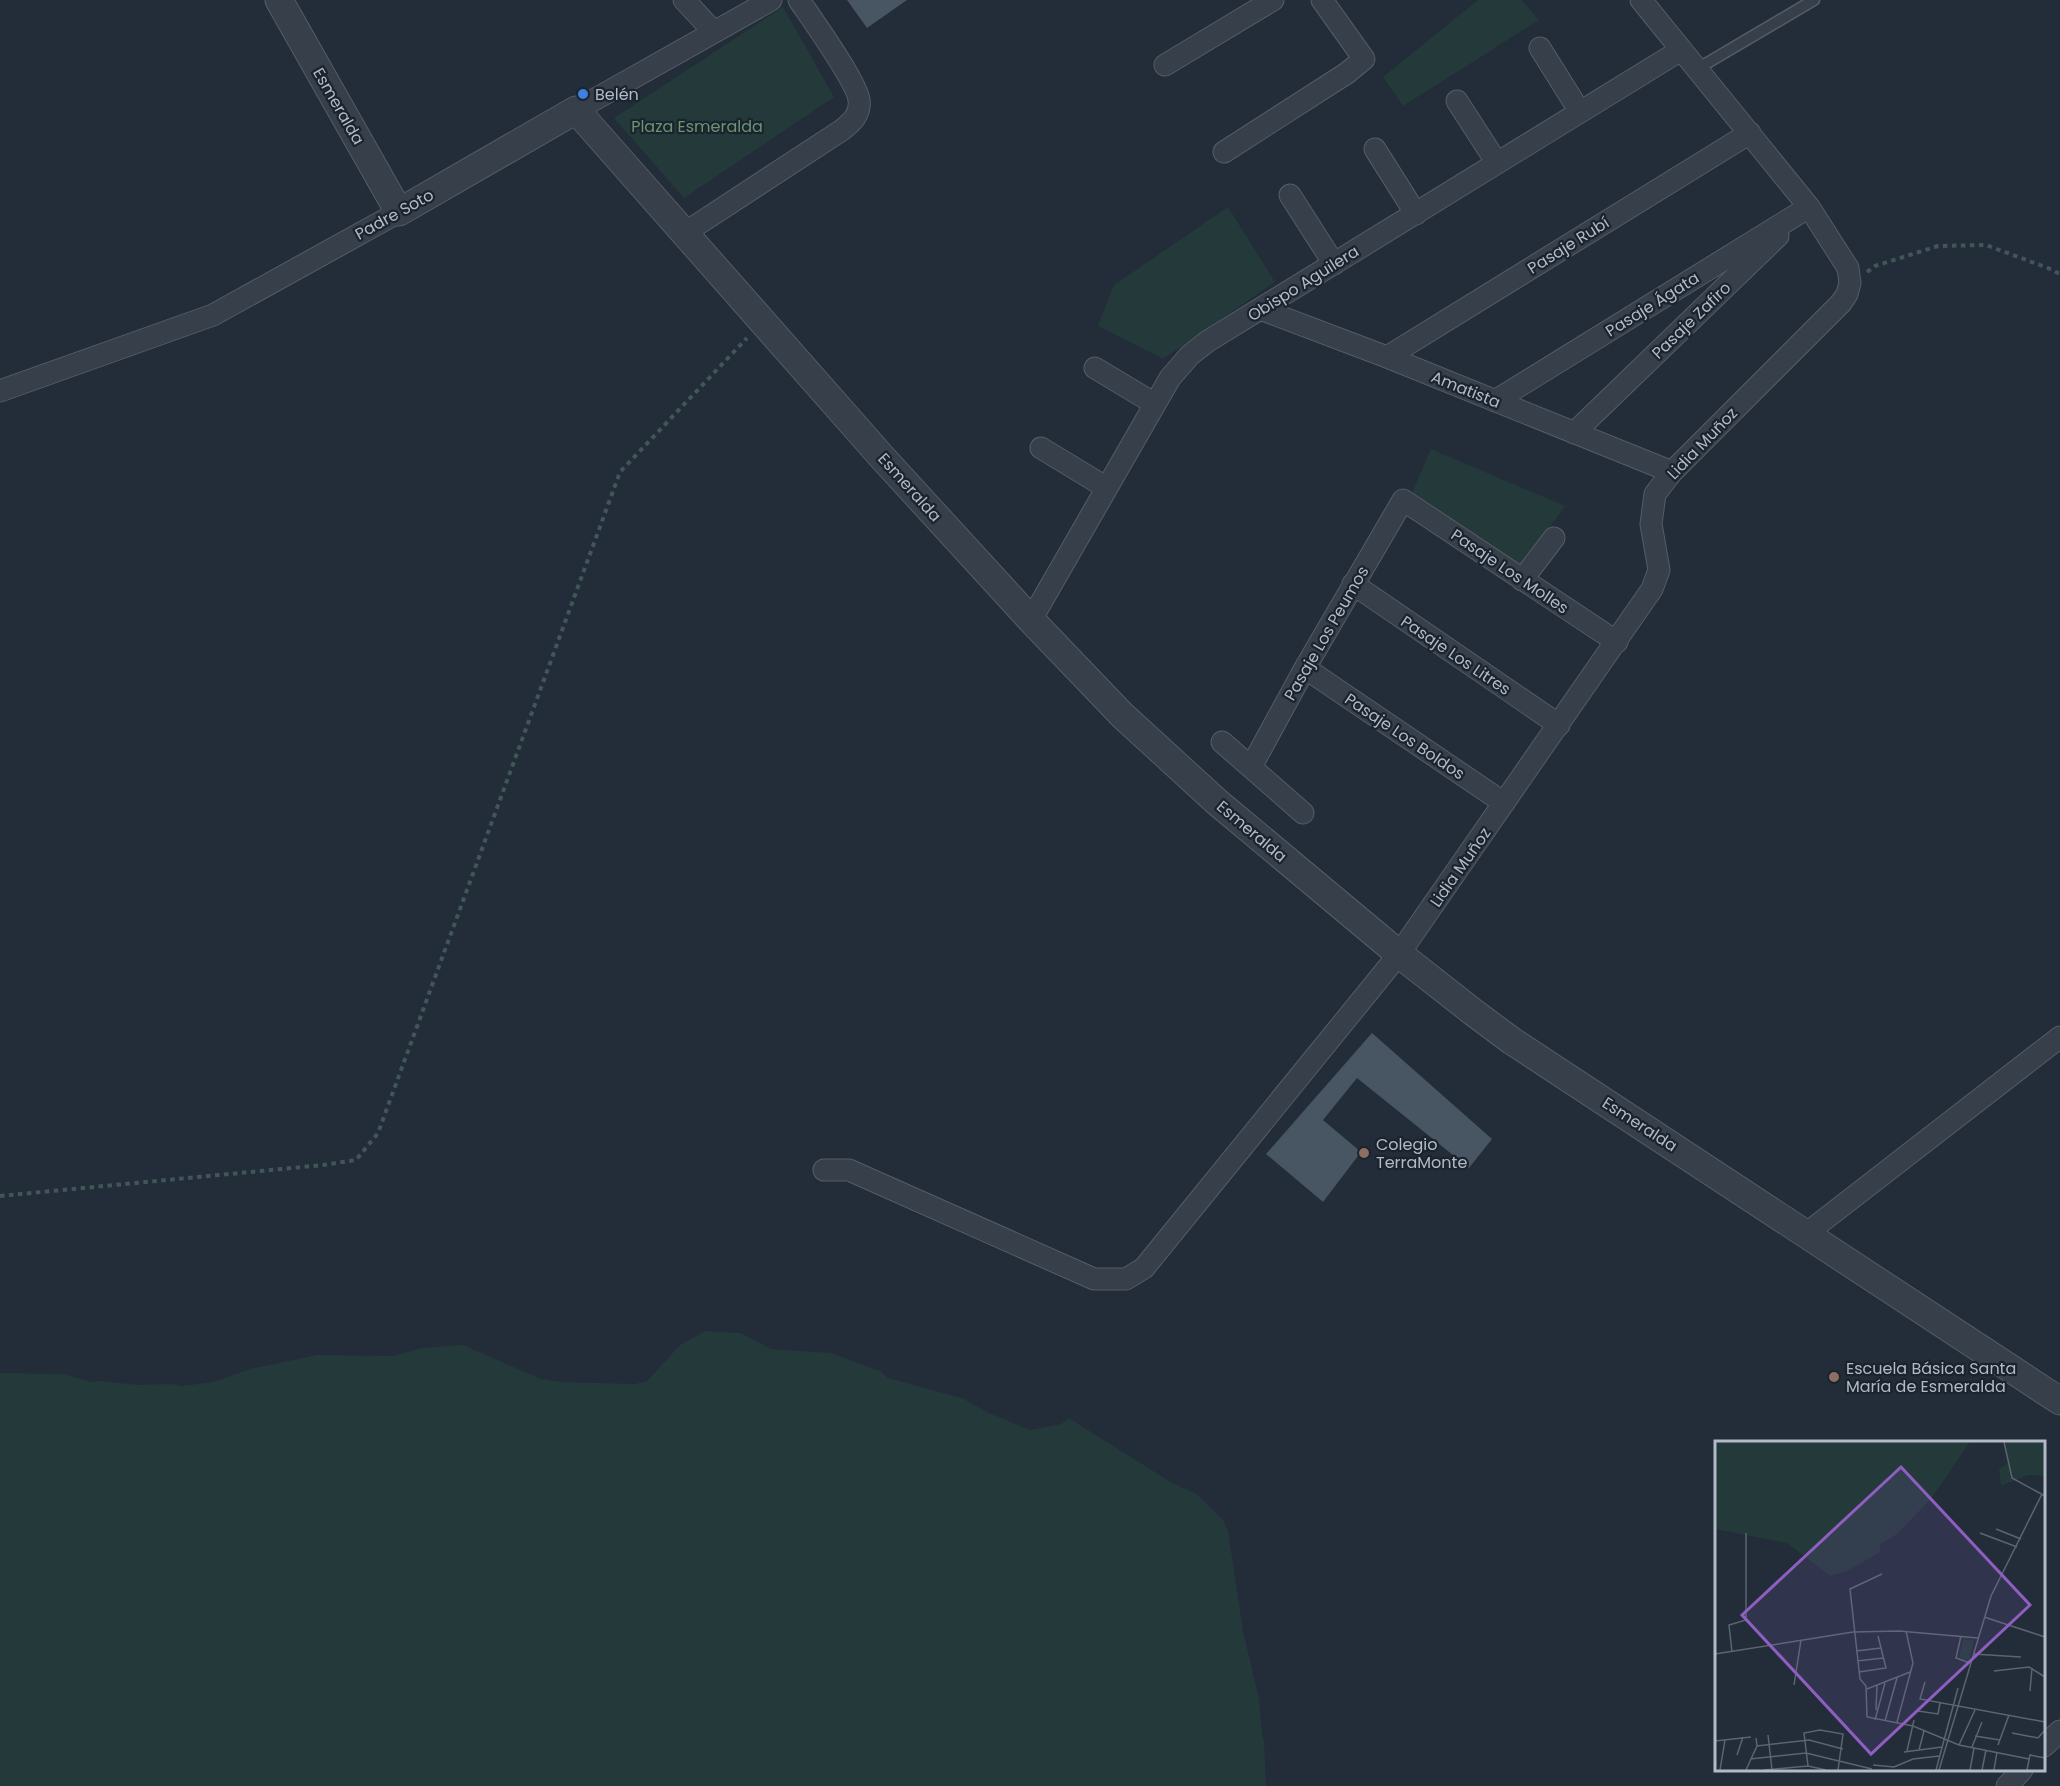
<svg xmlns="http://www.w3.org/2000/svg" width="2060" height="1786" viewBox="0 0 2060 1786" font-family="Poppins,sans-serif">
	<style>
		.green { fill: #24393a }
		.building { fill: #485563 }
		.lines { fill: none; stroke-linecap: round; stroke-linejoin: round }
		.service-casing { stroke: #545d67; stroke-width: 13 }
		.minor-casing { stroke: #545d67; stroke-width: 23 }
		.tertiary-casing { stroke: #545d67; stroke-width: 29 }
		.path { stroke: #425658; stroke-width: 4; stroke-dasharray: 4.5 4.5; stroke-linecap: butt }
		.service { stroke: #363f4a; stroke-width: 10 }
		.minor { stroke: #363f4a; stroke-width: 21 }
		.tertiary { stroke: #363f4a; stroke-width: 27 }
		.shop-dot { fill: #3f7fe0; stroke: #1b242e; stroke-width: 2 }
		.education-dot { fill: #8d6e63; stroke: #1b242e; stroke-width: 2 }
		.labels { text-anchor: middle; stroke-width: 4.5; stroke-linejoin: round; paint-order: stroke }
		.poi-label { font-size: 16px; fill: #b1bac6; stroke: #1b242e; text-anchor: start }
		.street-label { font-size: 16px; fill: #b1bac6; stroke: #1b242e }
		.park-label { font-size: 16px; fill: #699671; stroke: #1b242e }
		.inset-road { fill: none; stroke: #5b6571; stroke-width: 1.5 }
		.view { fill: #8e5ec1; fill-opacity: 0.15; stroke: #8e5ec1; stroke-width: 3 }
		.inset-edge { fill: none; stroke: #b1bac6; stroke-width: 3 }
	</style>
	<rect width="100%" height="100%" fill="#222d39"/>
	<path class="green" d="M1478,0H1522L1539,20L1403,106L1383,77Z
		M783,7L834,97L684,198L614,118Z
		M1228,207L1275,282L1163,359L1098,326L1114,285Z
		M1431,449L1565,506L1519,570L1410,497Z
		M706,1331L741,1333L771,1349L831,1353L880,1371L888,1378L962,1398L989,1413L1030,1430L1061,1424L1069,1418L1169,1481L1198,1495L1223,1520L1228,1531L1243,1631L1259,1699L1262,1733L1264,1741L1266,1786H0V1373L63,1374L91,1382L103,1381L138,1385L171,1384L182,1386L214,1382L250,1369L317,1355L393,1356L421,1348L463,1345L541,1379L562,1382L635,1384L647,1381L681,1344Z"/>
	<path class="building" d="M847,0H907L867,28Z
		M1372,1033L1492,1139L1469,1168L1357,1078L1323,1120L1361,1152L1323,1202L1266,1154Z"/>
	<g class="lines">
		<defs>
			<path id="service" d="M1697,69L1814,0"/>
			<path id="minor" d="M684,0L714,32
				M1540,48L1580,112
				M1165,65L1273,0
				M1457,101L1497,163
				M576,110L771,0
				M1375,149L1416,214
				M1224,152L1347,73L1364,59L1322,0
				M1290,195L1334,264
				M683,234L842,130C852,122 861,114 859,100C857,82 811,18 799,0
				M1260,309L1387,357L1672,472
				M1387,357L1750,133
				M1095,368L1155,404
				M0,391L213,315L399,212
				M1495,401L1809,207
				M1574,433L1778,236
				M1041,448L1107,488
				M1522,580L1554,538
				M1353,584L1559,725
				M1031,620L1170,378L1190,355L1208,341L1681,50
				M1305,668L1504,803
				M1222,742L1303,813
				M1251,767L1305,668L1403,500L1617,642
				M824,1170H849L1094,1279H1126L1144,1268L1399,954L1652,589L1659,570L1651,524L1655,494L1672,472L1841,303L1847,294L1850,283L1848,268L1809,207L1641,0
				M1807,1233L2060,1037
				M2044,1746L2060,1731
				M2007,1786L2022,1770"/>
			<path id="tertiary" d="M279,0L399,212L576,110L881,456L1031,620L1122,715L1217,802L1399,954L1473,1012L1512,1041L2060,1401"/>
		</defs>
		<use href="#service" class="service-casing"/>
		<use href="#minor" class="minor-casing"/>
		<use href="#tertiary" class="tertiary-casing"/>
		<path class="path" d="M1867,272L1875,266L1938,246L1986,245L2048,268L2060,274
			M0,1196L323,1165L356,1160L378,1133L620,472L747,338"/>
		<use href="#service" class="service"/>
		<use href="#minor" class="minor"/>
		<use href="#tertiary" class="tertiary"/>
	</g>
	<circle class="shop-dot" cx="583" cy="94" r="6"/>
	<g class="education-dot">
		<circle cx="1364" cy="1153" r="6"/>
		<circle cx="1834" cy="1377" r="6"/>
	</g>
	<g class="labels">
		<g class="poi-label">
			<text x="595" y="100">Belén</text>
			<text x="1376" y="1150">Colegio<tspan x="1376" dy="18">TerraMonte</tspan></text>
			<text x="1846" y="1374">Escuela Básica Santa<tspan x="1846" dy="18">María de Esmeralda</tspan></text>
		</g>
		<g class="street-label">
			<text transform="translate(339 106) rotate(60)" y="6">Esmeralda</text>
			<text transform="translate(394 214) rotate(-29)" y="6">Padre Soto</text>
			<text transform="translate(1568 245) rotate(-32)" y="6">Pasaje Rubí</text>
			<text transform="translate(1303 283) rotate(-32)" y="6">Obispo Aguilera</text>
			<text transform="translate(1652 304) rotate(-32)" y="6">Pasaje Ágata</text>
			<text transform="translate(1691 320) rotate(-44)" y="6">Pasaje Zafiro</text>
			<text transform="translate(1466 389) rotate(22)" y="6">Amatista</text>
			<text transform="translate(1702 443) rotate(-46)" y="6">Lidia Muñoz</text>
			<text transform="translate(910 487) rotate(48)" y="6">Esmeralda</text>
			<text transform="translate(1510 571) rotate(34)" y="6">Pasaje Los Molles</text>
			<text transform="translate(1326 633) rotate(-60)" y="6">Pasaje Los Peumos</text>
			<text transform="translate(1456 655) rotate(34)" y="6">Pasaje Los Litres</text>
			<text transform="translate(1405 736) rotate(34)" y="6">Pasaje Los Boldos</text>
			<text transform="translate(1252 831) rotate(40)" y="6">Esmeralda</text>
			<text transform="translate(1460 867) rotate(-55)" y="6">Lidia Muñoz</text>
			<text transform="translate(1640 1124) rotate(33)" y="6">Esmeralda</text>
		</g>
		<g class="park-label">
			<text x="697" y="132">Plaza Esmeralda</text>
		</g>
	</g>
	<g transform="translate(1715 1441)">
		<rect width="330" height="330" fill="#222d39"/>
		<path d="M0,1H255L216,58L182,93L166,103L164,112L130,131L115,135L72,102L0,88ZM290,1H330V35L313,34L286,45L284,28L294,21ZM248,198L259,199L254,220L244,217Z" fill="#24393a"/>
		<path class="inset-road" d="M289,1L297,37L330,55M281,88L306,98M265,92L302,106M167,133L135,148L145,238L151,245L152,276L198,285L244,304L314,318M269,176L330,196M246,195L241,217L255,222M141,210L166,207M17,211L14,184L31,179V92M0,213L138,191L184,190L263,197M258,213L306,216M142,220L168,217M279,230L314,226L330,236M144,231L171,227L163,195M210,241L205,258L330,281M79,244L86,199M152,248L195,231M315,250L317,227M161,269L162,244M203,270L223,273L225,262M160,279L170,242M170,280L182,237M182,281L198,222L191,190M297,292L323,297L330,289M53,294L57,329M260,295L285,299M0,300L36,296M244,304L260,269M283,304L294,274M42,305L94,299L128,308M257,306L267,281M204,309L209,290M192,310L199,279M189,311L227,306M22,314L28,296M35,318L91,312L157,328M158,324L179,326L198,318L224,315M93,325L89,292L105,289L128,293L123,329M5,329L10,299M31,329L42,305L41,297M49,329L93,325L111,329M221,329L243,247M224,329L276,155L327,53M255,329L259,307M267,329L271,309M279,329L282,311M312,329L315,314L330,317"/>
		<path class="view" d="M186,26L315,164L156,313L27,174Z"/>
		<rect width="330" height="330" class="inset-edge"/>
	</g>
</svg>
